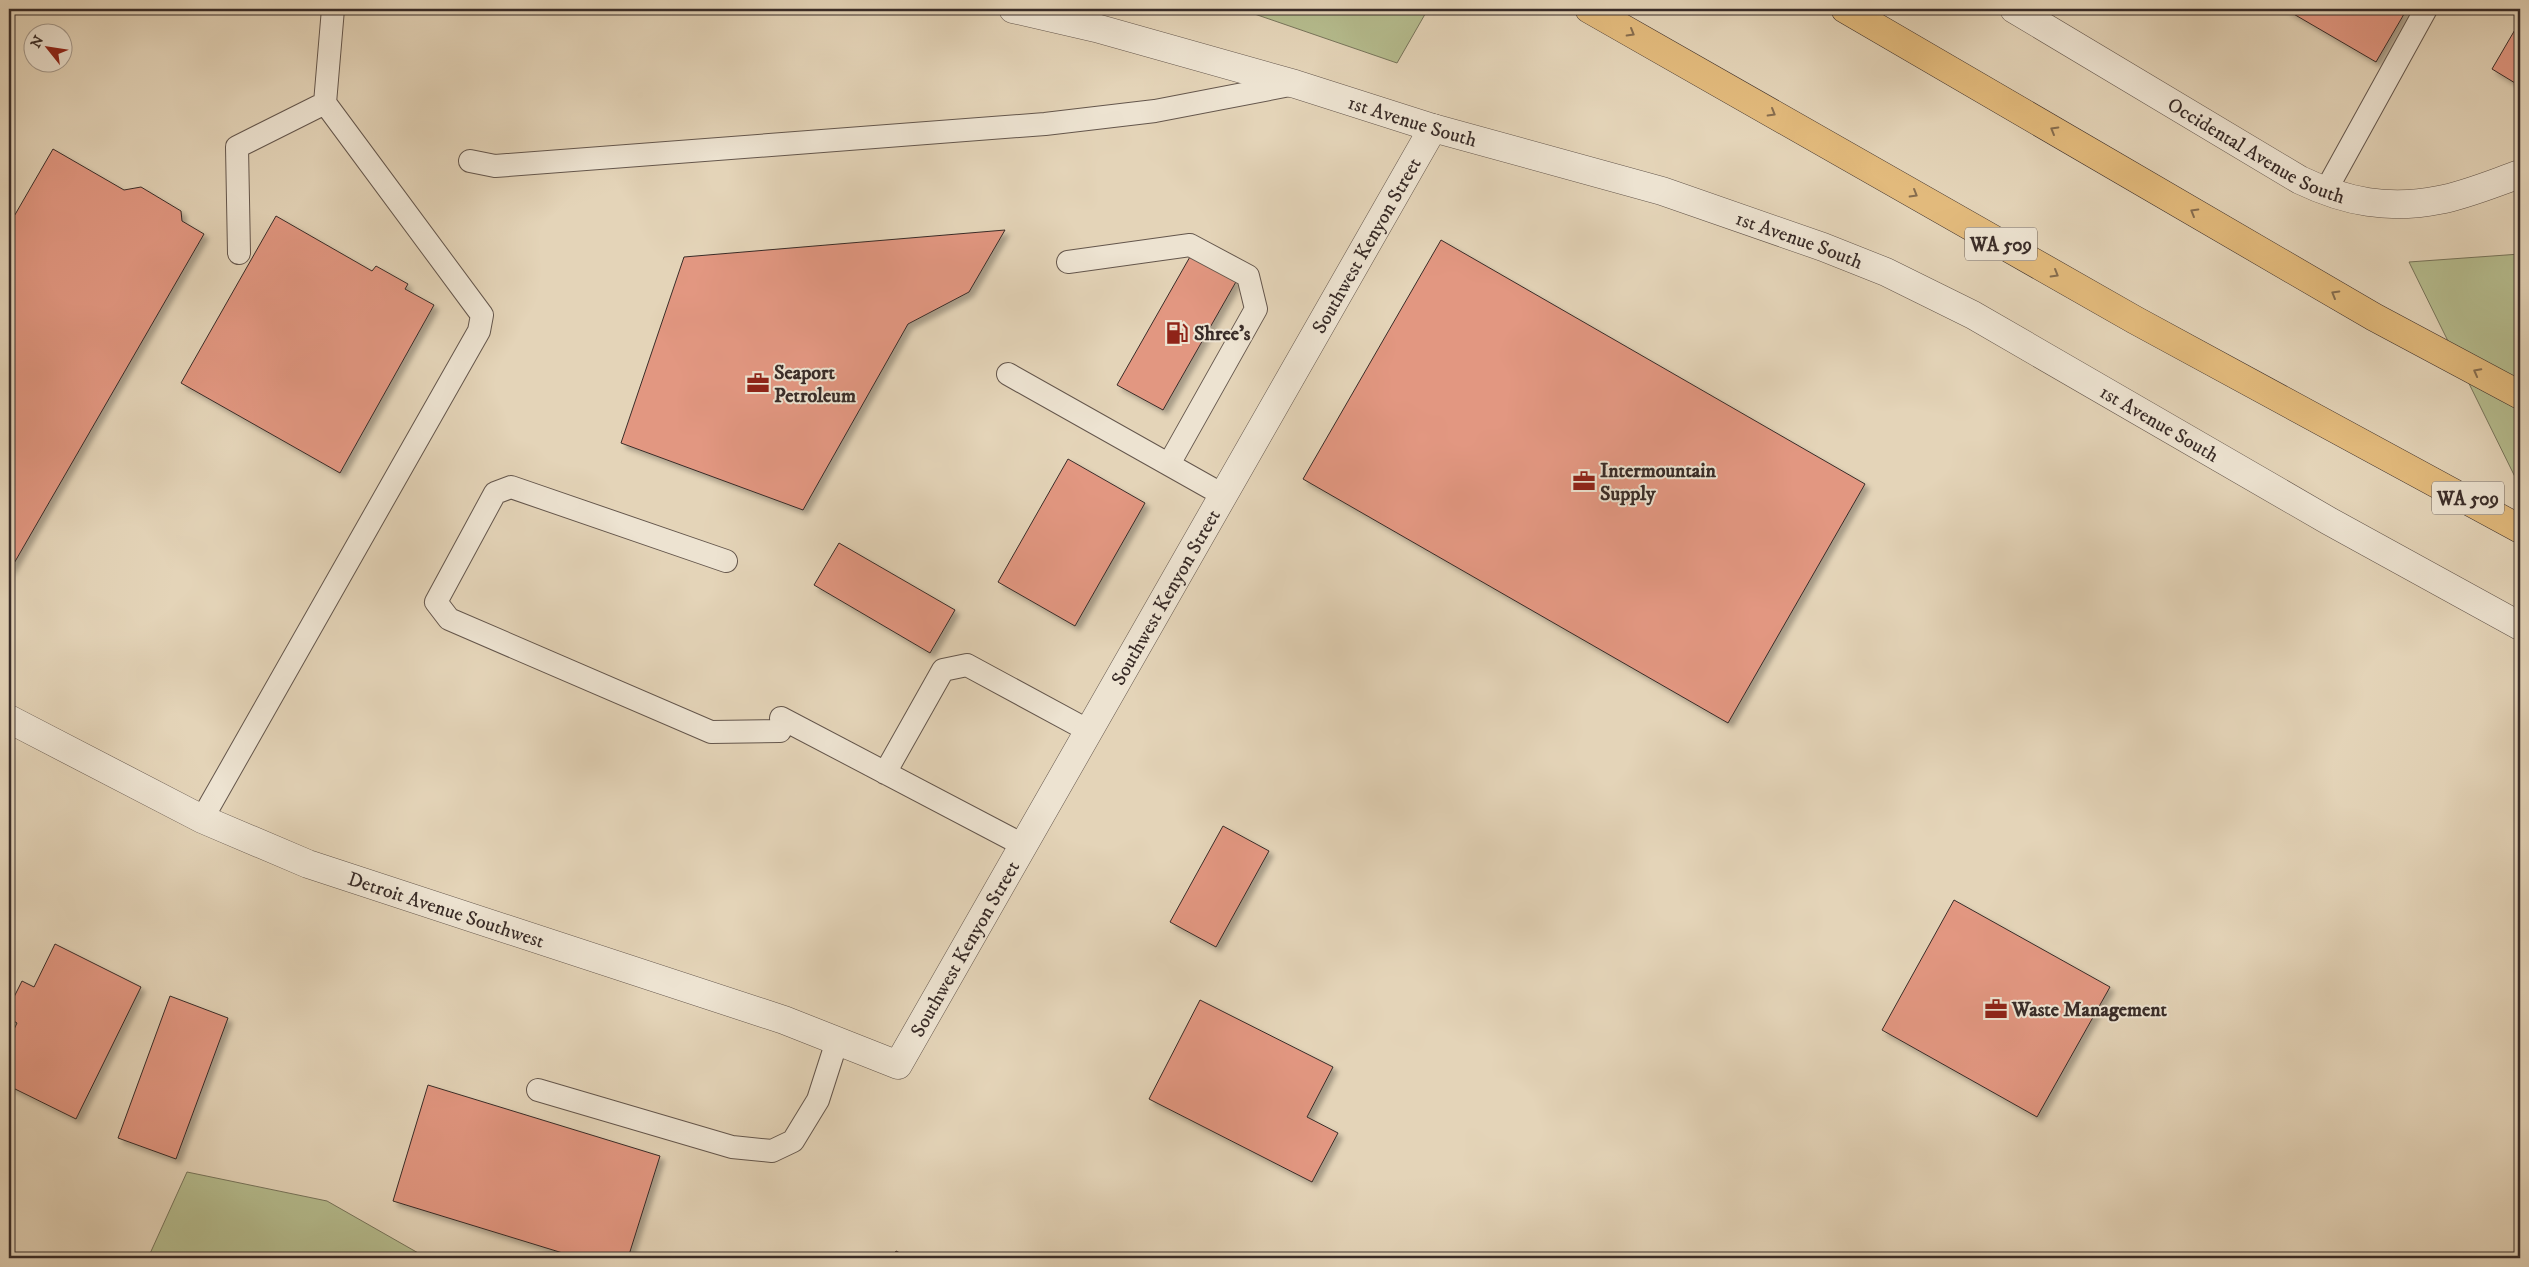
<svg xmlns="http://www.w3.org/2000/svg" width="2529" height="1267" viewBox="0 0 2529 1267" font-family="'IM FELL DW Pica',serif">
	<style>
		.green { fill: #b5bc8e; stroke: #77745b }
		.building { fill: #e29781; stroke: #392c28; filter: url(#shadow) }
		.lines { fill: none; stroke-linecap: round; stroke-linejoin: round }
		.service-casing { stroke: #64564c; stroke-width: 24 }
		.minor-casing { stroke: #64564c; stroke-width: 29 }
		.tertiary-casing { stroke: #64564c; stroke-width: 29 }
		.motorway-casing { stroke: #392c28; stroke-width: 29 }
		.service { stroke: #ede3d1; stroke-width: 22 }
		.minor { stroke: #ede3d1; stroke-width: 28 }
		.tertiary { stroke: #ede3d1; stroke-width: 28 }
		.motorway { stroke: #e2ba7c; stroke-width: 28 }
		.oneway { stroke: #856c4e }
		.labels { text-anchor: middle; stroke-width: 4; stroke-linejoin: round; paint-order: stroke }
		.shield { fill: #ede3d1; stroke: #6f635b; stroke-width: 1 }
		.shield-label { font-size: 19px; font-weight: bold; fill: #392c28 }
		.street-label { font-size: 20px; fill: #392c28; stroke: #ede3d1 }
		.poi-label { font-size: 20px; font-weight: bold; fill: #392c28; stroke: #ede3d1; text-anchor: start }
	</style>
	<defs>
		<filter id="shadow"><feDropShadow dx="4.5" dy="4.5" stdDeviation="2.5" flood-color="#0004"/></filter>
	</defs>
	<rect width="100%" height="100%" fill="#e4d4b8"/>
	<filter id="stains"><feTurbulence type="fractalNoise" baseFrequency=".004" numOctaves="4"/><feColorMatrix values="0 0 0 0 .2 0 0 0 0 .09 0 0 0 0 .02 0 0 0 .5 -.17"/></filter>
	<radialGradient id="worn" r=".72"><stop offset=".6" stop-color="#630" stop-opacity="0"/><stop offset="1" stop-color="#630" stop-opacity=".3"/></radialGradient>
	<path class="green" d="M1240,9H1428L1397,63Z
		M2520,254V487L2409,262Z
		M187,1172L327,1201L427,1258H148Z"/>
	<path class="building" d="M2285,9H2407L2376,62Z
		M2516,28L2520,31V86L2492,69Z
		M53,149L124,190L141,187L181,211L182,221L204,234L9,572V225Z
		M276,216L372,271L376,266L408,284L405,289L434,305L340,473L181,383Z
		M1005,230L969,292L908,324L803,510L621,443L684,257Z
		M1441,240L1865,484L1728,723L1303,479Z
		M1191,255L1237,280L1163,410L1117,385Z
		M1068,459L1145,503L1075,626L998,582Z
		M839,543L955,610L930,653L814,585Z
		M1223,826L1269,851L1216,947L1170,922Z
		M1954,900L2110,987L2037,1117L1882,1030Z
		M55,944L141,987L76,1119L9,1086V1040L17,1023L9,1018V1007L22,981L34,987Z
		M170,996L228,1018L176,1159L118,1138Z
		M1200,1000L1333,1067L1307,1117L1338,1133L1312,1182L1149,1099Z
		M428,1085L660,1156L628,1258H579L393,1201Z
		M896,1251L910,1258H892Z"/>
	<g class="lines">
		<defs>
			<path id="service" d="M470,161L495,166L1045,124L1155,111L1295,84
				M2325,192L2426,9
				M239,253L237,147L325,103L333,9
				M1068,262L1190,245L1248,276L1256,309L1169,464
				M1008,374L1223,495
				M726,561L511,487L495,493L436,602L449,619L711,732L780,731
				M781,718L1023,845
				M885,773L943,670L967,665L1089,731
				M202,819L479,331L482,315L325,103
				M538,1090L732,1147L772,1151L793,1141L818,1100L837,1041"/>
			<g id="minor">
				<path id="s1" d="M9,719L202,819L308,864L784,1020L898,1065L1433,128"/>
			</g>
			<g id="tertiary">
				<path id="s2" d="M1013,9L1096,28L1295,84L1433,128L1662,191L1823,247L1886,272L1973,315L2329,521L2520,626"/>
				<path id="s3" d="M2014,9L2300,180C2346,202 2389,210 2439,200C2466,195 2494,183 2520,174"/>
			</g>
			<path id="motorway" d="M1589,9L2135,320L2520,529
				M1845,9L2374,317L2520,395"/>
		</defs>
		<use href="#service" class="service-casing"/>
		<use href="#minor" class="minor-casing"/>
		<use href="#tertiary" class="tertiary-casing"/>
		<use href="#motorway" class="motorway-casing"/>
		<use href="#service" class="service"/>
		<use href="#minor" class="minor"/>
		<use href="#tertiary" class="tertiary"/>
		<use href="#motorway" class="motorway"/>
	</g>
	<defs><path id="oneway-chevron" d="M-2-3.5L2.5 0L-2 3.5" fill="none" stroke-width="1.6" stroke-linecap="round" stroke-linejoin="round" transform="scale(1.25)"/></defs>
	<g class="oneway">
		<use href="#oneway-chevron" transform="translate(1631 33) rotate(30)"/>
		<use href="#oneway-chevron" transform="translate(1772 113) rotate(30)"/>
		<use href="#oneway-chevron" transform="translate(2054 130) rotate(-150)"/>
		<use href="#oneway-chevron" transform="translate(1914 194) rotate(30)"/>
		<use href="#oneway-chevron" transform="translate(2194 212) rotate(-150)"/>
		<use href="#oneway-chevron" transform="translate(2055 274) rotate(30)"/>
		<use href="#oneway-chevron" transform="translate(2335 294) rotate(-150)"/>
		<use href="#oneway-chevron" transform="translate(2477 372) rotate(-152)"/>
	</g>
	<defs>
		<symbol id="fuel-bare" viewBox="-9 -9 18 18"><path d="M-5.5-6h7V0h2V4h1.3V-2.5L3-4.5l.8-.8L6-3V5H2.5V1h-1V6h-7ZM-4.2-4.7v3.2H.2V-4.7Z" fill="#8f2418" stroke="#ede3d1" stroke-width="2.5" paint-order="stroke"/></symbol>
		<symbol id="office-bare" viewBox="-9 -9 18 18"><path d="M-6-3h4V-5.5h4V-3h4V5H-6ZM-1-4.5V-3h2v-1.5ZM-6 0V1H6V0Z" fill="#8f2418" stroke="#ede3d1" stroke-width="2.5" paint-order="stroke"/></symbol>
	</defs>
	<g fill-rule="evenodd">
		<use href="#fuel-bare" x="1161" y="317" width="32" height="32"/>
		<use href="#office-bare" x="742" y="367" width="32" height="32"/>
		<use href="#office-bare" x="1568" y="465" width="32" height="32"/>
		<use href="#office-bare" x="1980" y="993" width="32" height="32"/>
	</g>
	<g class="labels">
		<g class="shield">
			<rect x="1965" y="227.5" width="72" height="33" rx="4"/>
			<rect x="2432" y="481.5" width="72" height="33" rx="4"/>
		</g>
		<g class="shield-label">
			<text x="2001" y="251">WA 509</text>
			<text x="2468" y="505">WA 509</text>
		</g>
		<g class="street-label">
			<text dy="7" stroke="none"><textPath href="#s2" startOffset="415">1st Avenue South</textPath></text>
			<text dy="7" stroke="none"><textPath href="#s3" startOffset="281">Occidental Avenue South</textPath></text>
			<text dy="7" stroke="none"><textPath href="#s2" startOffset="820">1st Avenue South</textPath></text>
			<text dy="7" stroke="none"><textPath href="#s1" startOffset="1900">Southwest Kenyon Street</textPath></text>
			<text dy="7" stroke="none"><textPath href="#s2" startOffset="1225">1st Avenue South</textPath></text>
			<text dy="7" stroke="none"><textPath href="#s1" startOffset="1495">Southwest Kenyon Street</textPath></text>
			<text dy="7" stroke="none"><textPath href="#s1" startOffset="478">Detroit Avenue Southwest</textPath></text>
			<text dy="7" stroke="none"><textPath href="#s1" startOffset="1090">Southwest Kenyon Street</textPath></text>
		</g>
		<g class="poi-label">
			<text x="1194" y="340">Shree's</text>
			<text x="774" y="379">Seaport<tspan x="774" dy="23">Petroleum</tspan></text>
			<text x="1600" y="477">Intermountain<tspan x="1600" dy="23">Supply</tspan></text>
			<text x="2012" y="1016">Waste Management</text>
		</g>
	</g>
	<rect width="2529" height="1267" fill="none" stroke="#e4d4b8" stroke-width="30"/>
	<rect x="10" y="10" width="2509" height="1247" fill="none" stroke="#392c28" stroke-width="2.5"/>
	<rect x="15" y="15" width="2499" height="1237" fill="none" stroke="#392c28"/>
	<g transform="translate(48 48) rotate(300)"><circle r="24" fill="#ede3d1" stroke="#a59a8d"/>
	<path d="M0-4L9 19L0 12L-9 19Z" fill="#8f2418"/>
	<text y="-8" font-size="14" font-weight="bold" text-anchor="middle" fill="#392c28">N</text>
	</g>
	<rect width="100%" height="100%" filter="url(#stains)"/>
	<rect width="100%" height="100%" fill="url(#worn)"/>
</svg>
